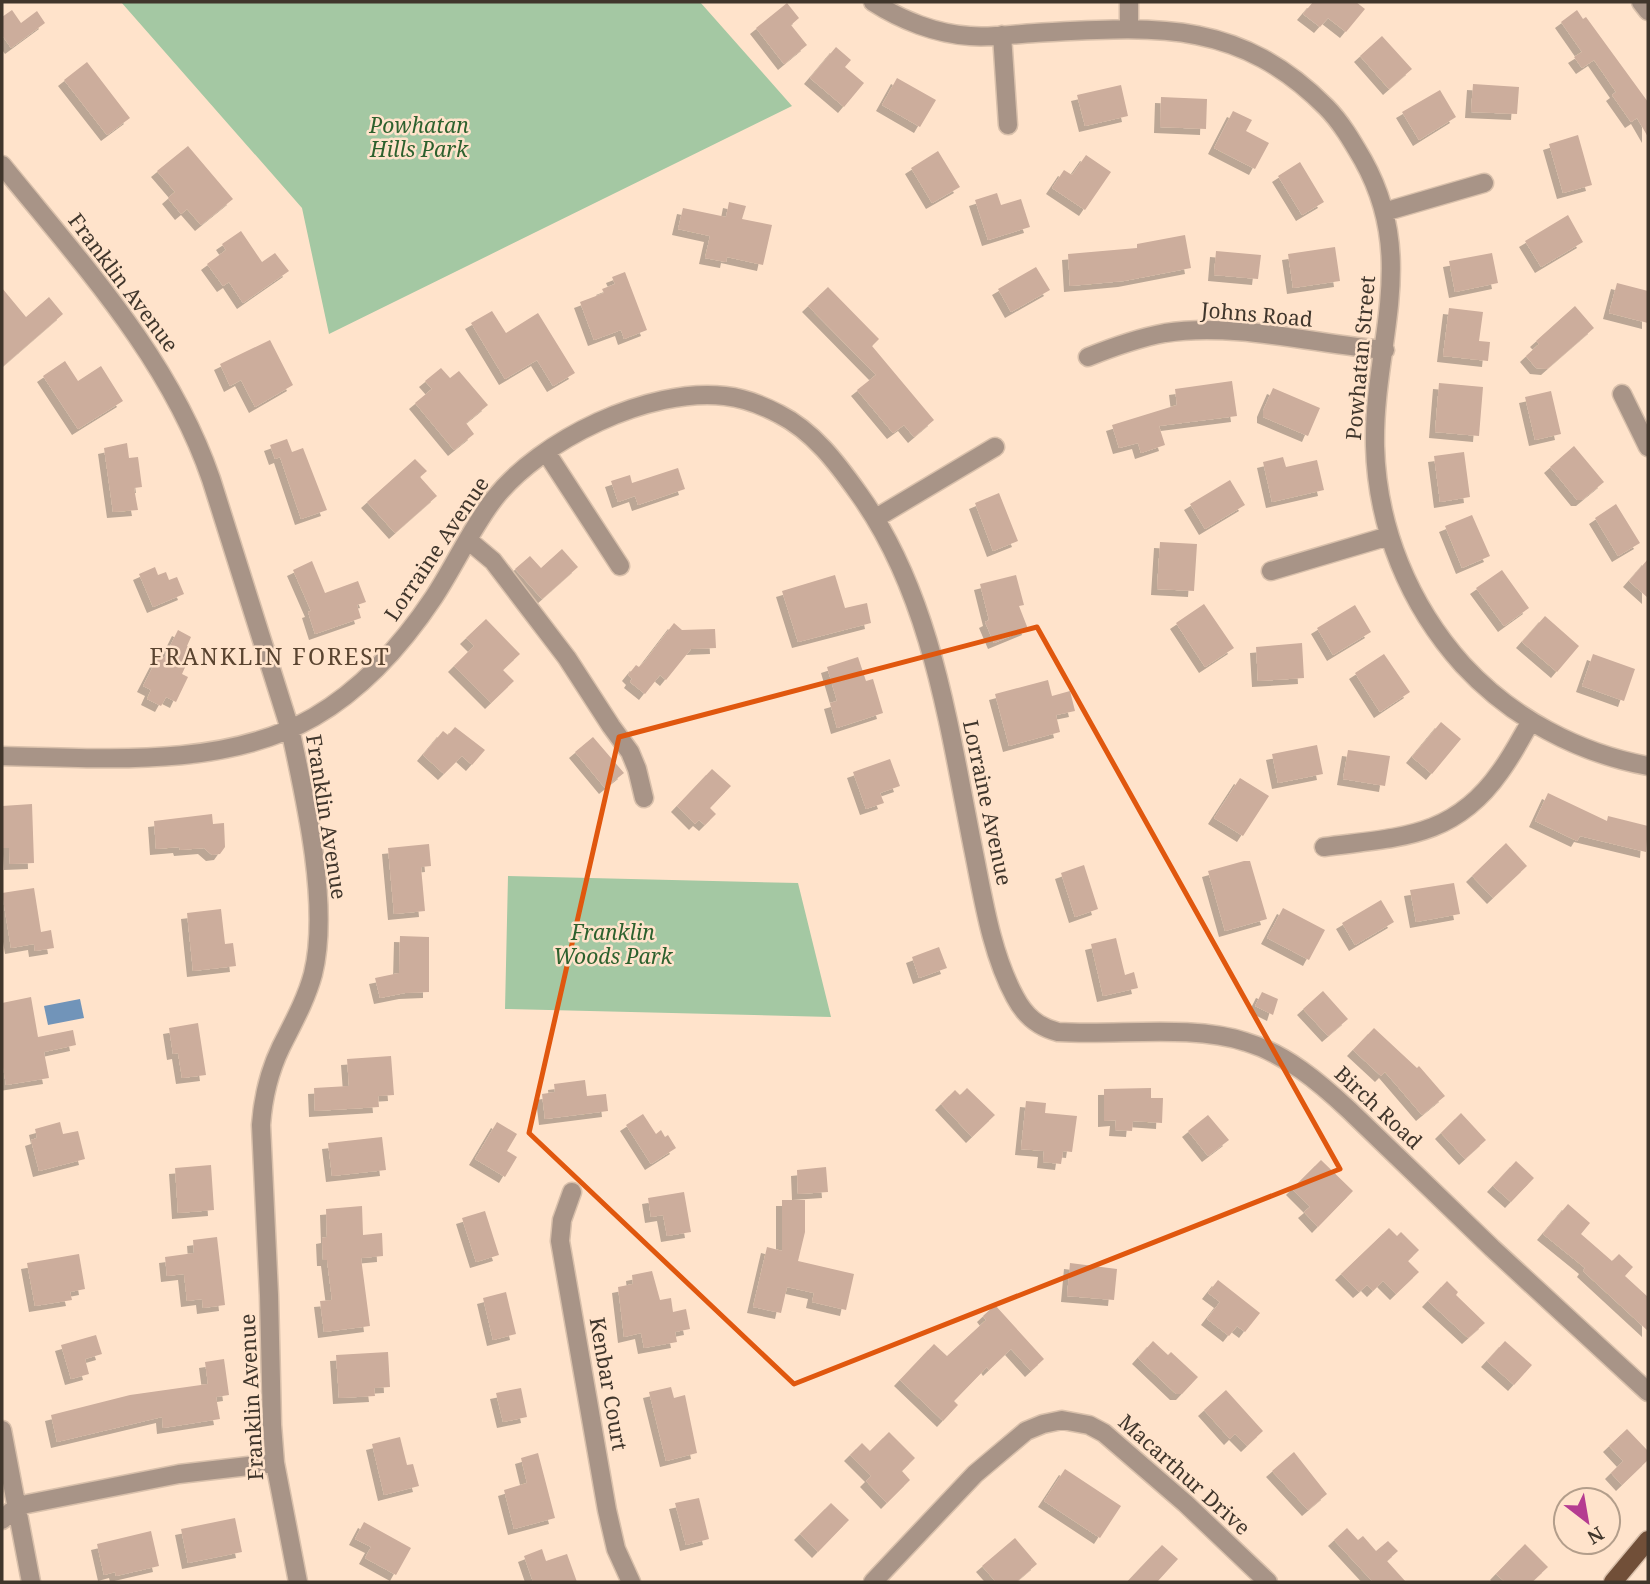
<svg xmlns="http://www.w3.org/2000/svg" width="1650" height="1584" viewBox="0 0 1650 1584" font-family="'Noto Serif',serif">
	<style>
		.green { fill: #a4c8a3 }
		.water { fill: #7194b9 }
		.building { fill: #ccad9c; filter: url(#shadow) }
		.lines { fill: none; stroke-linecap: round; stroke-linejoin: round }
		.minor-casing { stroke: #d9c0ab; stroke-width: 21 }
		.major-casing { stroke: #d9c0ab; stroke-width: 21 }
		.minor { stroke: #a89487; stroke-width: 18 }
		.major { stroke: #714f38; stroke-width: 18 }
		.marked { fill: none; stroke: #e0570e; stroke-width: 5; stroke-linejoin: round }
		.labels { text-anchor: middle; stroke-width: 5; stroke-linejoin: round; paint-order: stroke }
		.park-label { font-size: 21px; font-style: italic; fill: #2d612e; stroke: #ffe3cb }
		.street-label { font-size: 21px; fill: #40362c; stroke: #ffe3cb }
		.neighbourhood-label { font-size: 23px; letter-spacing: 2px; fill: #5a4430; stroke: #ffe3cb }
	</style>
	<defs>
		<filter id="shadow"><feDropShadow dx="-6" dy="6" stdDeviation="0" flood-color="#0004"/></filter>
	</defs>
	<rect width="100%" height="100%" fill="#ffe3cb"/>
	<path class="green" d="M121,2H700L792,106L329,334L302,208Z
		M508,876L798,883L831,1017L505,1009Z"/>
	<path class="water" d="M80,999L84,1018L48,1025L44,1006Z"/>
	<path class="building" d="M1313,2H1356L1365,9L1346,32L1328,18L1320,27L1303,14Z
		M787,3L799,18L791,25L807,45L784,64L756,28Z
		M12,10L21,23L37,11L45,23L11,48L2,35V17Z
		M1577,10L1583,19L1586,17L1648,102V137L1637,118L1631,122L1612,95L1616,92L1594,60L1582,68L1574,57L1582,52L1561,22Z
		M1382,36L1412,69L1389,89L1360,56Z
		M836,47L851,60L845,67L864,83L844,107L810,78Z
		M87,62L130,118L107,135L64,80Z
		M897,78L936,100L920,127L882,105Z
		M1473,84L1519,87L1517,114L1471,112Z
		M1121,85L1128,116L1085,126L1077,95Z
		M1440,90L1456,117L1419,140L1402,112Z
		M1161,97L1207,99L1206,129L1160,127Z
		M1233,111L1252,120L1246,131L1269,143L1255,169L1214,148Z
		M1578,135L1592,185L1563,193L1549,144Z
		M188,146L233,199L201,225L187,209L181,214L168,198L175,192L157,171Z
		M938,151L960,187L932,203L911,168Z
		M1086,155L1111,172L1085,210L1052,188L1064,170L1072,175Z
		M1300,162L1324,202L1302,215L1278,176Z
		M997,193L1001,205L1021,199L1030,227L988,240L975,200Z
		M729,202L746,206L742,219L772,225L763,265L727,257L726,262L705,258L710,236L678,229L683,208L726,217Z
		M1568,215L1583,242L1541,267L1525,241Z
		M241,231L262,262L275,253L289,271L243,303L229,282L223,286L207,264L226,250L222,244Z
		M1185,235L1191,268L1124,281L1070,286L1068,254L1137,248V244Z
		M1335,247L1340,281L1293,288L1288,254Z
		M1216,251L1261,255L1258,279L1214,275Z
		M1492,253L1498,283L1455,292L1449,261Z
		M1036,267L1050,290L1011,312L998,289Z
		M625,272L647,330L624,339L621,330L594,340L580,302L604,293L602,289L615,284L612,277Z
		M1617,283L1648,291V323L1609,313Z
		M828,287L879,339L872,346L934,420L914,437L904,425L893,433L857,390L876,375L808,306Z
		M2,288L26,317L49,297L63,314L2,367Z
		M1575,306L1594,328L1547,369L1536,368L1526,356L1539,344L1536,341Z
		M1449,308L1483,312L1479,341L1490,342L1488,361L1443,356Z
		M492,311L506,333L538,313L575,373L553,386L537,360L505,379L471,323Z
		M270,340L293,385L255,407L241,380L230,386L220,364Z
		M65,361L78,381L101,366L123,401L78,429L43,376Z
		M441,368L450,378L459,371L488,405L466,423L474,434L454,450L415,403L432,389L425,381Z
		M1232,381L1237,416L1159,426L1165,445L1141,453L1138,443L1119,448L1112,425L1177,405L1175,389Z
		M1439,383L1483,387L1479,436L1435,432Z
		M1273,388L1320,408L1308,436L1263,417V411Z
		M1551,391L1561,434L1535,440L1525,397Z
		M287,439L292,452L303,448L327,510L301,519L280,457L275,459L270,445Z
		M127,443L129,458L138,457L142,487L134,488L138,510L113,512L104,448Z
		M1574,446L1604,482L1582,500H1577L1550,467Z
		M1464,452L1470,497L1440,502L1434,456Z
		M1283,457L1286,467L1317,460L1324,490L1272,502L1263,462Z
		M415,459L427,471L420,477L437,496L395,533L367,502Z
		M678,468L685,489L638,505L635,496L618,502L611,481L630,475L632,483Z
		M1230,480L1245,505L1205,529L1190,504Z
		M999,493L1018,541L993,551L975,503Z
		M1616,504L1640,543L1618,556L1595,518Z
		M1472,515L1490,556L1462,568L1445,526Z
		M1160,542L1197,544L1194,591L1157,589Z
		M562,549L578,567L542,599L515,569L530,556L541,568Z
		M1648,559V598L1629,581Z
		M312,561L325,593L358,581L366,602L357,605L361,618L315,634L308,612L311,611L293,570Z
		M155,567L158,575L166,572L169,580L177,577L184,594L153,607L139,574Z
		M1502,570L1529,608L1504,626L1476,588Z
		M835,575L845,608L867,603L871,623L798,642L782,591Z
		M1016,575L1024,605L1019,606L1028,629L994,643L985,622L989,620L980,584Z
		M1204,604L1234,648L1205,667L1176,623Z
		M1355,605L1371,632L1333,655L1317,628Z
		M1545,616L1579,646L1557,672L1522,642Z
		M486,619L520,654L503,670L514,681L491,703L454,666L474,646L466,638Z
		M674,623L682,630L715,629L716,648L691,649L666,680L660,675L645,694L630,682L632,679L628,675L636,665L639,667L645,661Z
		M178,630L191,637L187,646L189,647L183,661L187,663L182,674L188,677L176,702L166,697L161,706L147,699L151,690L143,686L159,655L164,658Z
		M1302,643L1304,678L1258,681L1256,647Z
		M1384,654L1410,692L1380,712L1355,673Z
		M1593,654L1635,669L1624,701L1582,686Z
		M858,657L866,681L873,679L883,713L837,728L830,703L837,701L827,667Z
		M1048,680L1052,696L1070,691L1075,711L1056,715L1060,732L1009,746L995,694Z
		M1441,722L1461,739L1432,774L1412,757Z
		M455,727L485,750L472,765L462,756L444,774L423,755L443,731L448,735Z
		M593,737L624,773L605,788L575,752Z
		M1317,745L1323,774L1278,783L1272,754Z
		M1348,750L1390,756L1385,786L1343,779Z
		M890,759L900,786L880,793L884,803L866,809L853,772Z
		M712,769L731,786L710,808L716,814L705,825L699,820L695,824L677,806Z
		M1240,778L1269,796L1243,836L1214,818Z
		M1548,793L1607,821L1608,816L1648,826L1646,852L1580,836L1577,841L1535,821Z
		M32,804L34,863L10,864L9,848H2V806Z
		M212,814L213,824L224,823L225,847L220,854L212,855L204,848L180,850L179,847L156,849L154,821Z
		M1506,843L1527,866L1493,898L1472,876Z
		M429,844L431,866L421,867L425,911L394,914L388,848Z
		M1244,861H1250L1267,919L1225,931L1208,871Z
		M1084,865L1098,909L1075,917L1061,873Z
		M1454,883L1460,914L1416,922L1410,890Z
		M34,888L41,932L51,930L54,948L35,951L34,944L11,948L2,893Z
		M1381,900L1394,922L1355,945L1342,923Z
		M1283,908L1325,930L1309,960L1267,938Z
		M221,909L225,944L233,943L236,966L193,971L187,913Z
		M400,936L429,937V992L405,993L380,998L375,978L399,973Z
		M1116,938L1125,975L1134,972L1138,988L1103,996L1091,944Z
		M939,947L947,968L919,978L912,957Z
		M1323,991L1348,1019L1328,1036L1303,1009Z
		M1262,992L1278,999L1273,1015L1255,1006Z
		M31,997L38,1037L73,1030L76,1045L44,1052L49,1078L6,1085L2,1061V1003Z
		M198,1023L206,1075L182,1078L178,1053L173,1054L169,1028Z
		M1374,1028L1417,1068L1419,1066L1445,1096L1422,1115L1385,1072L1381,1076L1353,1050Z
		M391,1056L394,1095L378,1096L379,1107L315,1111L314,1088L349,1086L347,1059Z
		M585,1080L587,1096L606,1094L608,1111L545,1119L542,1094L555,1092L554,1084Z
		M967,1088L995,1115L972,1137L941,1104L955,1090L960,1095Z
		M1151,1088V1098H1163L1162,1123L1133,1121L1132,1131L1115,1130L1116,1120L1104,1121V1089Z
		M1026,1101L1046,1103L1045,1113L1077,1116L1072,1152L1063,1151L1061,1164L1043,1162L1044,1151L1021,1149Z
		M1461,1113L1486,1140L1465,1159L1441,1133Z
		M643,1114L656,1134L661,1130L665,1137L668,1135L676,1148L651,1164L626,1125Z
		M1208,1115L1229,1140L1208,1156L1188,1131Z
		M60,1122L63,1134L78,1131L85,1159L39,1171L31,1140L37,1138L35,1129Z
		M497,1122L517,1134L507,1151L517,1157L505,1177L475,1159Z
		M382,1137L386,1170L332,1176L328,1143Z
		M1321,1160L1353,1191L1318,1227L1304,1212L1310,1207L1292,1189Z
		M1516,1161L1534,1178L1511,1202L1493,1186Z
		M211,1165L214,1210L178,1213L175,1168Z
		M826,1167L828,1192L798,1194L797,1170Z
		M684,1192L691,1232L667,1236L663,1215L651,1217L648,1198Z
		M782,1200H805V1232L798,1261L854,1274L846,1310L812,1302L814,1293L787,1287L781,1313L753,1307L767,1247L782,1251Z
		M1568,1204L1590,1223L1581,1234L1612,1261L1619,1254L1633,1267L1625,1276L1648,1297V1331L1583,1271L1585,1268L1543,1234Z
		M362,1206L363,1235L382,1233L383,1256L361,1258L370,1326L324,1332L320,1301L332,1300L327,1260H323L322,1238L327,1237L326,1209Z
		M485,1211L499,1255L476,1262L462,1218Z
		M1389,1228L1397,1236L1401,1232L1419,1250L1408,1261L1419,1272L1396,1294L1383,1281L1373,1291L1367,1285L1359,1292L1341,1274Z
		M217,1237L225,1305L203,1308L202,1299L187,1301L184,1274L167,1276L165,1257L194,1253L193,1240Z
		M79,1254L85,1289L70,1292L72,1300L35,1306L27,1263Z
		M1070,1263L1117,1269L1114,1300L1067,1296Z
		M652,1271L660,1300L671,1298L673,1312L686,1309L690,1329L675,1332L677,1342L644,1348L641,1333L624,1337L618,1287L633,1284L632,1275Z
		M1218,1280L1260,1313L1245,1332L1237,1326L1229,1336L1207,1319L1220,1302L1208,1293Z
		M1447,1281L1458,1292L1456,1295L1485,1323L1468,1338L1428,1301Z
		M506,1292L516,1334L493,1340L483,1298Z
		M995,1305L1044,1359L1031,1371L1011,1349L989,1370L987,1367L954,1401L958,1405L943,1421L900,1380L934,1344L947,1356L986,1320L983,1316Z
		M96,1335L102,1354L85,1359L89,1374L71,1379L61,1345Z
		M1153,1341L1168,1355L1171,1352L1198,1377L1182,1394H1176L1138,1358Z
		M1505,1341L1532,1365L1514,1385L1487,1361Z
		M388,1352L390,1387L374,1388L375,1396L339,1398L336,1355Z
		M224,1359L229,1395L216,1397L220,1419L163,1428L162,1417L57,1442L51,1415L130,1395L208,1384L205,1362Z
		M671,1387L674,1398L685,1395L697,1453L666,1461L649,1392Z
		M521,1388L527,1417L503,1422L496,1393Z
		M1226,1390L1263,1431L1247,1446L1235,1434L1230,1439L1204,1410Z
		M1627,1429L1648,1451V1460L1622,1485L1611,1473L1623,1461L1609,1446Z
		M889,1432L915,1458L902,1471L910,1480L887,1503L866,1481L871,1476L850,1455L862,1443L870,1451Z
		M400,1437L407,1465L413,1464L419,1486L384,1495L372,1444Z
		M1294,1452L1327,1494L1308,1510L1272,1471Z
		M538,1453L555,1518L514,1529L504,1490L527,1483L521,1458Z
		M1065,1469L1121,1506L1100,1538L1044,1501Z
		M699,1498L709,1539L686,1545L675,1503Z
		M831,1503L849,1520L818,1552L800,1534Z
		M235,1518L242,1552L188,1563L181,1529Z
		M364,1522L411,1548L396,1575L365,1558L371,1547L355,1539Z
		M1347,1528L1358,1540L1363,1536L1376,1551L1388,1541L1398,1551L1387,1561L1406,1582H1373L1334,1540Z
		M151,1531L159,1566L116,1576L115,1572L104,1575L97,1544Z
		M1015,1538L1037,1564L1016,1582H996L982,1566Z
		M1525,1544L1548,1567L1532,1582H1505L1496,1574Z
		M1162,1545L1178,1559L1157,1582H1127Z
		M542,1549L546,1561L567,1554L577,1582H533L524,1556Z"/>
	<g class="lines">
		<defs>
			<path id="minor" d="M873,2C901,20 936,34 970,36C991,38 1014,34 1035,33C1150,27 1237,17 1326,107C1341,122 1352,141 1363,160C1419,260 1373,343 1375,446C1377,527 1409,605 1463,665C1512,718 1578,753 1648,766
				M1129,2V28
				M1641,2L1648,11
				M1002,35L1008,125
				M2,165C82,264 169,357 211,479L290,729C305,797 330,906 313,974C306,1000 293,1023 281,1047C269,1072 263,1097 261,1125L269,1295L272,1425L275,1463L298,1582
				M1384,212L1484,183
				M1088,357C1113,347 1138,338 1165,333C1234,322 1315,344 1385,350
				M1622,394L1648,447
				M546,452L620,566
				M876,518L995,447
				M468,540L493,561L567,658L611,726L630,752L637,769L644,798
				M1271,571L1389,536
				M2,756C102,758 224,769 314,717C364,688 402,645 434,597C455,565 471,529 494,499C540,440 649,387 725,396C744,398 762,405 779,414C813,431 837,463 859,494C932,596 949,728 973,848C983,897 991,953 1015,997C1025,1016 1038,1027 1058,1032C1116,1036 1191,1024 1246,1042C1286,1054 1319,1082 1349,1110L1492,1248L1648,1392
				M1324,847C1398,837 1453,839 1500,772C1512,756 1521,738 1531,721
				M572,1192L562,1220L560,1241L607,1510L616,1549L631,1582
				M2,1430L31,1582
				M2,1520L17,1506L179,1474L275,1463
				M873,1582L975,1474L1026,1431L1043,1424L1062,1420L1089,1425L1104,1433L1185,1503L1268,1582"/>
			<path id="major" d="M1613,1582L1648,1540"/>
		</defs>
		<use href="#minor" class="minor-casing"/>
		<use href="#major" class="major-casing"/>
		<use href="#minor" class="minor"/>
		<use href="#major" class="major"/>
	</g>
	<path class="marked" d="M1037,627L1340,1169L794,1384L529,1133L619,737Z"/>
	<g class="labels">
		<g class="park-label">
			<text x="419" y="133">Powhatan<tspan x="419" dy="24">Hills Park</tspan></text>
			<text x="613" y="940">Franklin<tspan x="613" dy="24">Woods Park</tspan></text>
		</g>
		<g class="street-label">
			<text transform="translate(123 283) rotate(53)" y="7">Franklin Avenue</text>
			<text transform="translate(1257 315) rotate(5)" y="7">Johns Road</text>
			<text transform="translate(1361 358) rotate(-85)" y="7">Powhatan Street</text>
			<text transform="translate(437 549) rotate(-56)" y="7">Lorraine Avenue</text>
			<text transform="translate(987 803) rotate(78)" y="7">Lorraine Avenue</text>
			<text transform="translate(326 817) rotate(81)" y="7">Franklin Avenue</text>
			<text transform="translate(1378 1108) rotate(43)" y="7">Birch Road</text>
			<text transform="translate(608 1384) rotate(80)" y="7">Kenbar Court</text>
			<text transform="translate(252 1397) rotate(-93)" y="7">Franklin Avenue</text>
			<text transform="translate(1184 1475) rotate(42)" y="7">Macarthur Drive</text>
		</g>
		<g class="neighbourhood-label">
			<text x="270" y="665">FRANKLIN FOREST</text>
		</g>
	</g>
	<rect width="1650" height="1584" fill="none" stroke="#40362c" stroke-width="7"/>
	<g transform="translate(1587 1521) rotate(149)"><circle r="33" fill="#ffe3cb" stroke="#b39e8b" stroke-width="2"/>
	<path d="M0-5L12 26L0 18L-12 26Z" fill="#b53c91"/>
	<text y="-10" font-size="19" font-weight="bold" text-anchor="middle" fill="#40362c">N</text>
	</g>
</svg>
